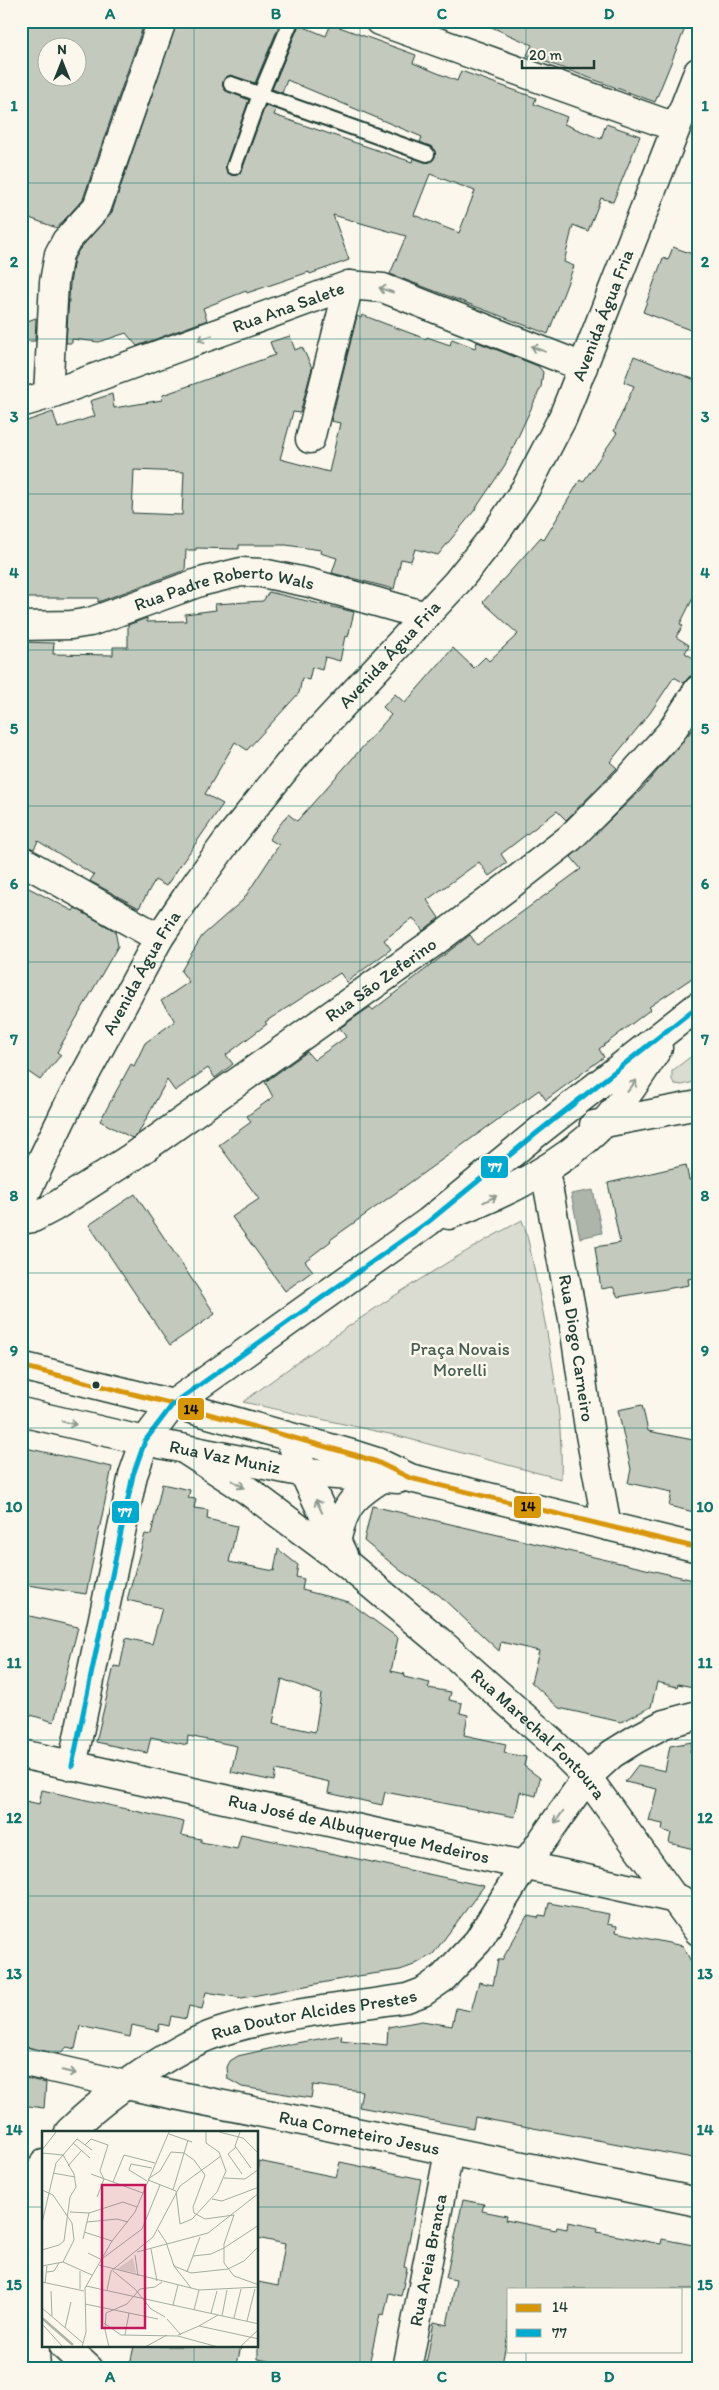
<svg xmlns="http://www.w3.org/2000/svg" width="719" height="2390" viewBox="0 0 719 2390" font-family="Itim,sans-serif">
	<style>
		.green { fill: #dbdcd1; stroke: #7d8c82 }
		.water { fill: #adb4aa; stroke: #74847b }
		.building { fill: #c4c9be; stroke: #1f3d34; fill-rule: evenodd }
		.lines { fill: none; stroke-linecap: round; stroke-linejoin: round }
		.lane-casing { stroke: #1f3d34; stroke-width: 18 }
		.street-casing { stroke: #1f3d34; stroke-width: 31 }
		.secondary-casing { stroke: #1f3d34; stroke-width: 31 }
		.lane { stroke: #fbf7ec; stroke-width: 14 }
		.street { stroke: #fbf7ec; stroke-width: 28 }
		.secondary { stroke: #fbf7ec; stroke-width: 28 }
		.bus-1-casing { stroke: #fbf7ec; stroke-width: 9 }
		.bus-2-casing { stroke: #fbf7ec; stroke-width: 9 }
		.bus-1 { stroke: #d79608; stroke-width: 5 }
		.bus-2 { stroke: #00a9ce; stroke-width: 5 }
		.oneway { stroke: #8d9a90 }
		.grid { fill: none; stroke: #0f766e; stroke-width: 1; stroke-opacity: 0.55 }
		.bus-dot { fill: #1f3d34; stroke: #fbf7ec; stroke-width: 2 }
		.labels { text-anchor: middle; stroke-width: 5; stroke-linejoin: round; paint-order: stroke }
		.street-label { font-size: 18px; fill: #1f3d34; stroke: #fbf7ec }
		.park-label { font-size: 18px; fill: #455d53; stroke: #fbf7ec }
		.inset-river { fill: none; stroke: #adb4aa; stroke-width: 2.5 }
		.inset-road { fill: none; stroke: #a3ada2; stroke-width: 1 }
		.view { fill: #c2185b; fill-opacity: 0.15; stroke: #c2185b; stroke-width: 2.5 }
		.inset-edge { fill: none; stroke: #1f3d34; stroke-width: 2.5 }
		.line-badge { stroke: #fbf7ec; stroke-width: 2 }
		.badge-label { font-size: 14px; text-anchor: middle; font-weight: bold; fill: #fff }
		.pale-badge-label { font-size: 14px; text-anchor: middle; font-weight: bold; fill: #111 }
		.neatline { fill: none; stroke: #0f766e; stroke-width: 2 }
		.grid-label { font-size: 16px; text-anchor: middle; font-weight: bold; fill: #0f766e }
	</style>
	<rect width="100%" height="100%" fill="#fbf7ec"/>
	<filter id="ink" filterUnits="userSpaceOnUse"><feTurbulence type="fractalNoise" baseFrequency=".02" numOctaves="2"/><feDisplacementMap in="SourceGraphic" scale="10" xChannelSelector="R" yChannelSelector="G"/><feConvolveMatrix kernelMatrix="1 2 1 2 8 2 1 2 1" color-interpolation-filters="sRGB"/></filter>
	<g filter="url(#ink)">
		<path class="green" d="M698,1051V1081L682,1085L675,1084L672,1080V1071Z
			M522,1220C530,1242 533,1266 538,1288C551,1350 563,1415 561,1479L394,1435L243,1402C333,1335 423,1273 522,1220Z"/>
		<path class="water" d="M593,1190L602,1233L580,1238L571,1194Z"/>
		<path class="building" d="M21,21H145L83,199L57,228L21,215ZM48,48H78V78H48Z
			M177,21H281L255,83L230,75L223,82L225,90L249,100L226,164L227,172L232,175L239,174L242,170L265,106L276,109L274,115L412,162L413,158L429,162L435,157L433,148L420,142L422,137L287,80L282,93L272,89L299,25L326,36L331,24L416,55L413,63L457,81L461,71L536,98L534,104L567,117L564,124L601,139L606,124L640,136L613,202L601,198L588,231L573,225L564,262L574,266L548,334L390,274L406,236L333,215L349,260L310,274L309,272L247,293L246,291L203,308L207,320L137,346L126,333L99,342L72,339V343H66L70,284L74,259L79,250L112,212ZM430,174L475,191L459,233L414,215Z
			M478,21H672L686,26L655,102L527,55L532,45Z
			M673,247L698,256V333L643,312L663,258L668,260Z
			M362,315L426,339L427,337L450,345L452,339L475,348L477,342L538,366L543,372L541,387L505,465L474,511L438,555L415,549L411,561L401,559L394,589L332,573L337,558L320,553L321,550L286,545H239V549L196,548V550H186L185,570L98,602V598H21V423L53,412L58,428L95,416L90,401L112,394L114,408L162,400L163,395L275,355L270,342L290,336L295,350L302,347L312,368L300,413L293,412L280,459L329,472L340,423L331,421L357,316L361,318ZM134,470L184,472L182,515L132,513Z
			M36,318L35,341H21V323Z
			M634,356L698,381V588L680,624L683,626L676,637L689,645L685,653L698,661V675L690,676L684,683L674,677L650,713L610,762L617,768L566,820L557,811L501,854L507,863L489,876L479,862L427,900L439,918L425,929L423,931L413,918L384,940L391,949L347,982L340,973L265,1022L267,1024L226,1055L233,1064L215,1078L208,1068L175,1091L167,1080L138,1134L132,1138L100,1121L131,1064L134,1066L145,1043L175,1021L161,1001L189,982L181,971L202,936L243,900L279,845L269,839L288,814L297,821L391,715L383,707L395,694L405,703L453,648L474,668L485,657L489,661L518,634L483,602L541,537L544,540L580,480L583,482L617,433L614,431L634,386L624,382Z
			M269,592L354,612L348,637L345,636L340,661L325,657L322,670L312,667L309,680L302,678L299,693L247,750L235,742L205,794L223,804L166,886L155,880L139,908L90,881L94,875L38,841L34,849L21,844V642L54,643L53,654L113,655V647H128V625L147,618V622L186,621L185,614L216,610L215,604L263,601Z
			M698,723V974L649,1007L651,1009L599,1049L604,1057L546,1100L539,1090L330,1240L331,1241L305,1261L313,1271L285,1291L232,1217L259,1199L219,1145L251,1122L247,1116L273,1097L265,1082L307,1052L314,1060L346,1037L340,1028L370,1007L373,1010L470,935L477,945L581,869L571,857L641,790Z
			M21,884L73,911L75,908L115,931L118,946L57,1052L61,1055L40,1080L21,1067V974L27,963L21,960Z
			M686,1165L689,1180L698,1178V1277L688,1279L689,1285L618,1297L613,1287L601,1289L595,1247L620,1243L608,1183Z
			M135,1194L215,1314L170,1345L89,1225Z
			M642,1405L648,1431L698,1441V1513L669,1506L672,1492L628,1483L631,1469L618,1410Z
			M21,1447L112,1467L86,1594L21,1584Z
			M162,1484L190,1490L188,1498L196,1499L194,1508L208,1510L207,1519L237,1526L229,1562L274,1571L278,1549L298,1565L296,1577L304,1579L302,1590L349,1602L398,1638L391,1671L405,1674L404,1677L430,1683L428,1688L451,1692L449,1700L462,1703L460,1713L468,1715L464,1735L506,1744L504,1753L526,1757L524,1766L540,1778L536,1796L520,1792L515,1817L385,1792L382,1805L328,1793L330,1782L276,1770L274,1781L231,1772L237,1746L188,1736L187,1745L151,1737L147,1753L96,1742L114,1666L120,1667L126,1638L152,1644L162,1608L127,1600L145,1534L151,1535ZM282,1679L321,1694L315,1732L273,1723Z
			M372,1506L698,1581V1678L695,1677L693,1687L678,1684L677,1687L657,1682L651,1707L621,1722L559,1708L531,1682L539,1651L501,1642L499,1651L439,1595L401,1571L364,1541Z
			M21,1614L78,1627L54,1722L21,1712Z
			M692,1742L690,1752L698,1754V1850L669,1843L671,1833L662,1830L663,1824L649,1821L657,1789L625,1782L638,1765L665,1771L670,1746Z
			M42,1790L184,1822L181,1835L201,1839V1842L237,1849L241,1834L484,1886L433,1954L414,1965L400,1970L358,1976L242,1998L206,1992L202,2009L189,2006L186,2019L171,2016L169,2026L160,2024L158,2031L132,2025L130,2037L80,2026L75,2049L67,2047L59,2054L21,2046V1800L39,1804Z
			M549,1903L609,1914L607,1924L617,1926L616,1932L683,1946L698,1975V2159L475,2117L473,2128L359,2107L362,2091L313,2085L311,2098L242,2087L228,2079L227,2067L230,2061L238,2056L290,2044L342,2035L341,2040L387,2045L388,2027L422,2021L452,2026L456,2008L471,2011L479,1982L493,1985L498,1960H502L527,1916L538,1918L539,1915L546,1916Z
			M21,2077L46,2083L44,2108L21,2105Z
			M258,2161L336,2177L340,2162L421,2179L404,2267L407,2268L401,2296L389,2293L384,2315L380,2314L368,2369H290L291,2365L258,2359V2282L278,2286L285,2244L258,2238Z
			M463,2200L484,2204L482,2211L507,2216L506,2220L556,2230L557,2227L567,2229L568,2222L598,2228L597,2232L661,2244L662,2239L698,2246V2289H508V2334L501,2369H448L426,2364L434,2322L447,2325L456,2280L446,2278Z
			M134,2346H241L236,2369H129Z"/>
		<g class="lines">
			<defs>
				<path id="lane" d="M231,84L427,154
					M234,167L258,100L291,21"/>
				<g id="street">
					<path d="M379,21L675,127"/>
					<path d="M48,395L54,282L59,254L66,241L97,207L162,21"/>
					<path id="s1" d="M21,403L48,395L349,285L383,288L583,367"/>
					<path d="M310,439L349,285"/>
					<path id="s2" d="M21,626L71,625L90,622L200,582L241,572L262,573L310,583L426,616"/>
					<path d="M21,860L159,938"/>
					<path d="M594,1125L698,1105"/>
					<path id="s3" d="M545,1171L573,1319L590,1435L607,1526"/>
					<path d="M449,1215C505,1194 559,1168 602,1125C623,1103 641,1074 658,1048"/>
					<path id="s4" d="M21,1220L33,1218L54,1207L132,1157L434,942L510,885L570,838L626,782L671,732L698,690"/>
					<path d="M290,1439L309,1484L343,1555"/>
					<path id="s5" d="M182,1448L247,1490L348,1565L441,1643L551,1741L587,1777L698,1931"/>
					<path id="s6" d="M21,1754L681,1900"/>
					<path d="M72,1766L133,1475L145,1441L173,1404L428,1222L538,1132L698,1006"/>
					<path id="s7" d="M21,2061L126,2085L698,2202"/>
					<path id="s8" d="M69,2132C102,2099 172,2048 217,2033C277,2013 344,2008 407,1998L423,1992L443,1978L478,1941L525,1865L587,1777L612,1754L636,1739L664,1724L698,1715"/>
					<path d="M64,2346L89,2369"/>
					<path d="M36,2369C34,2317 15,2207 44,2164"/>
					<path id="s9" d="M407,2369L449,2152"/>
				</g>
				<g id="secondary">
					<path id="s10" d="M21,1203L68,1106L159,938L186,898L227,841L297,754L457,582L493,537L526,488L563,417L698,72"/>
					<path d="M21,1366L173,1404L355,1455L377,1462L410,1478L698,1548"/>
					<path id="s11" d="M21,1412L145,1441L305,1473L398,1479"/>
					<path d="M336,1542C344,1507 351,1498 381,1479"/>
				</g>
			</defs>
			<use href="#lane" class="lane-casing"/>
			<use href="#street" class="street-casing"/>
			<use href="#secondary" class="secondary-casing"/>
			<use href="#lane" class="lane"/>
			<use href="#street" class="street"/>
			<use href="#secondary" class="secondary"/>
			<defs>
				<path id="bus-1" d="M21,1366L173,1404L355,1455L377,1462L410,1478L698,1548"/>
				<path id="bus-2" d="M72,1766L133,1475L145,1441L173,1404L428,1222L538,1132L698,1006"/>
			</defs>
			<use href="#bus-1" class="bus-1-casing"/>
			<use href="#bus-2" class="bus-2-casing"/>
			<use href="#bus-1" class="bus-1"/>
			<use href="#bus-2" class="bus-2"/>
		</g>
		<defs><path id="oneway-shaft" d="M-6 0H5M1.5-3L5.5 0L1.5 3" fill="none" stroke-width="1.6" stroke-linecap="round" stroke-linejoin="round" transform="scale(1.25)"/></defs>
		<g class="oneway">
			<use href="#oneway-shaft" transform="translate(386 290) rotate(-161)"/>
			<use href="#oneway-shaft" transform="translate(205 338) rotate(160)"/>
			<use href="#oneway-shaft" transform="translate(538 349) rotate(-159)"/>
			<use href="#oneway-shaft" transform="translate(632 1086) rotate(-52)"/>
			<use href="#oneway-shaft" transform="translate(490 1199) rotate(-26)"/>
			<use href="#oneway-shaft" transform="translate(69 1423) rotate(13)"/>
			<use href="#oneway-shaft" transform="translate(238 1484) rotate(32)"/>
			<use href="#oneway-shaft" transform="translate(319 1506) rotate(-115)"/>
			<use href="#oneway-shaft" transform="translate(559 1817) rotate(125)"/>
			<use href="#oneway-shaft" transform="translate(69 2072) rotate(13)"/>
		</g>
	</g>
	<path class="grid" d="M194,21V2132M360,21V2369M526,21V2289M21,183H698M21,339H698M21,494H698M21,650H698M21,806H698M21,962H698M21,1117H698M21,1273H698M21,1428H698M21,1584H698M21,1740H698M21,1896H698M21,2051H698M21,2207H44M258,2207H698M194,2346V2369M526,2351V2369"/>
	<circle class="bus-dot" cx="96" cy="1385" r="4.5"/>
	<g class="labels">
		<g class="street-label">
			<text dy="6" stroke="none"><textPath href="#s1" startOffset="284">Rua Ana Salete</textPath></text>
			<text dy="6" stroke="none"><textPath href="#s10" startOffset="1070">Avenida Água Fria</textPath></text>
			<text dy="6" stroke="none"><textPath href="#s2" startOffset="210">Rua Padre Roberto Wals</textPath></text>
			<text dy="6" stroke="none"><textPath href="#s10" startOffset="665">Avenida Água Fria</textPath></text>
			<text dy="6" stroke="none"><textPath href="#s10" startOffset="260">Avenida Água Fria</textPath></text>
			<text dy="6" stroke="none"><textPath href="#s4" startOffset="434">Rua São Zeferino</textPath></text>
			<text dy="6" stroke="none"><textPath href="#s3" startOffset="180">Rua Diogo Carneiro</textPath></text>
			<text dy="6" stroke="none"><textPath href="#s11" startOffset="209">Rua Vaz Muniz</textPath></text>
			<text dy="6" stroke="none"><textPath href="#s5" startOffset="458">Rua Marechal Fontoura</textPath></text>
			<text dy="6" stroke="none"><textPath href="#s6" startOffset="346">Rua José de Albuquerque Medeiros</textPath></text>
			<text dy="6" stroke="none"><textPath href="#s8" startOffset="278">Rua Doutor Alcides Prestes</textPath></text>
			<text dy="6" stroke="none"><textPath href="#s7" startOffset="346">Rua Corneteiro Jesus</textPath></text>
			<text dy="6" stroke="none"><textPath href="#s9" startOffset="111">Rua Areia Branca</textPath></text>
		</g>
		<g class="park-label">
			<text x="460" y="1355">Praça Novais<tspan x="460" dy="21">Morelli</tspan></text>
		</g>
	</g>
	<g transform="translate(42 2131)">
		<rect width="216" height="216" fill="#fbf7ec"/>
		<path d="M91,127L94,142L75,138L85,131Z" fill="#dbdcd1"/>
		<path class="inset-river" d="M0,187L31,214"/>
		<path class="inset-road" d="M177,1L201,7L217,23M198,1L193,15L209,37M127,3L150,11M31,12L48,27M43,14L49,8L66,14L58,40L62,48L55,66M194,16L186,23L200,43M0,19L14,1M0,22L21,24M26,35L40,19M11,42L33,46M49,43L101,62M182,47L203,48L217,38M106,48L118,40L129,21L142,22L152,29L163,44L151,76L152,82L163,88L192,84L182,113V132L192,145L217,154M106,49L134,60L138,93L150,88L175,61L184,40L177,21L164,12V1M105,50L87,39L89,33L110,37M71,51L82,24L113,32M0,59L11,64L30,92L32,109L21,131M131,59L146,9M170,68L180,70L217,56M28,81L47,82L81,71L95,76M45,91L75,88L86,91M0,92L14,32L35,8L50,19M116,99L124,111L132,135L149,142L186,138L202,130L217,115M42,101L70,110M41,108L47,82M109,118L115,150M0,119L17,114L22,110L28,66L34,56L32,43L21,24M95,121L166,102L217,62M46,122L60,129M93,124L96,145M151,125L169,123L182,117L217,94M61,127L100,98L118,54M21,131L50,144M57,134L157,159L217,156M0,135L21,131M132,135L149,157M71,140L93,158L109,178L123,186M5,141L12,140L17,132M145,141L158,106M0,151L42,160M3,152L5,135M44,155L217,193M38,158V140M65,159L69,140L111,106L138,55L179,25M9,160L10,185M43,173L116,188M131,174L136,154M0,177L41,212M152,179L157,159M169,182L175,160M180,185L185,159M192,187L199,158M125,188L139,204M205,190L213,158M62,192L79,204L136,205L176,216M0,193L21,216M157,195L176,184M23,197L29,171M83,204L87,182M136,204L157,195L217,208M40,216L44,201L43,157L70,110L93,81L127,1M67,216L63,199L64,182L85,173L98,158L113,156L120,151M103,216L125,204M198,216L217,198"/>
		<path class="view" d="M60,54H103V197H60Z"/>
		<rect width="216" height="216" class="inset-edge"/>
	</g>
	<g class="line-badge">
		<rect x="480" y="1155" width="29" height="24" rx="5" fill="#00a9ce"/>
		<rect x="177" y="1397" width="28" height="24" rx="5" fill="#d79608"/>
		<rect x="513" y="1495" width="29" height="24" rx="5" fill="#d79608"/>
		<rect x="111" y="1500" width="29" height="24" rx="5" fill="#00a9ce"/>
	</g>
	<g class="badge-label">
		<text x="495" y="1172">77</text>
		<text x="125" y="1517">77</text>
	</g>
	<g class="pale-badge-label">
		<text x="191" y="1414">14</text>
		<text x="528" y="1511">14</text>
	</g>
	<rect width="719" height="2390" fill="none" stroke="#fbf7ec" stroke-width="55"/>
	<rect x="507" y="2288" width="175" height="65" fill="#fbf7ec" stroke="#a3ada2"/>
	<rect x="516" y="2304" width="25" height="8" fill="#d79608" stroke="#a3ada2"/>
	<text x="552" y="2312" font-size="15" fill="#1f3d34">14</text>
	<rect x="516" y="2329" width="25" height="8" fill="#00a9ce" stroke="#a3ada2"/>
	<text x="552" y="2338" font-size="15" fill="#1f3d34">77</text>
	<g transform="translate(62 62)"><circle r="24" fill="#fbf7ec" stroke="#a3ada2"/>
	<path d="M0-4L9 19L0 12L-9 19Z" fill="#1f3d34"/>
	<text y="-8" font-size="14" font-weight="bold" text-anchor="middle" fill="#1f3d34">N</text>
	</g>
	<path d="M522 60v8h72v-8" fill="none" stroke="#1f3d34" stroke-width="2.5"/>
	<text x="529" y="60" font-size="15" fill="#1f3d34" stroke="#fbf7ec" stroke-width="4" paint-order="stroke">20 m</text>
	<rect x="28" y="28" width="664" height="2334" class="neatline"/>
	<g class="grid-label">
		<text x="110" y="19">A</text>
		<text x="276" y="19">B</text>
		<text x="442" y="19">C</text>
		<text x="609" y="19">D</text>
		<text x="14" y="111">1</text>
		<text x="705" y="111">1</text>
		<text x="14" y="267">2</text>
		<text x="705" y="267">2</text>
		<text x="14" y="422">3</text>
		<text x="705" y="422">3</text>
		<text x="14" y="578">4</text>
		<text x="705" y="578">4</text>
		<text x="14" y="734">5</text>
		<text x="705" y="734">5</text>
		<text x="14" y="889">6</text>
		<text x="705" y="889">6</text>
		<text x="14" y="1045">7</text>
		<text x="705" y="1045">7</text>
		<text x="14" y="1201">8</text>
		<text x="705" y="1201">8</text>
		<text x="14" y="1356">9</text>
		<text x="705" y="1356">9</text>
		<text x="14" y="1512">10</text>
		<text x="705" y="1512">10</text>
		<text x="14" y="1668">11</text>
		<text x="705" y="1668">11</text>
		<text x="14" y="1823">12</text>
		<text x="705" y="1823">12</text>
		<text x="14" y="1979">13</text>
		<text x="705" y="1979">13</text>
		<text x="14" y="2135">14</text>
		<text x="705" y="2135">14</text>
		<text x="14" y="2290">15</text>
		<text x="705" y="2290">15</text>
		<text x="110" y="2382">A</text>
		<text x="276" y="2382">B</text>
		<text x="442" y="2382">C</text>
		<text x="609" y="2382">D</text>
	</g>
</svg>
